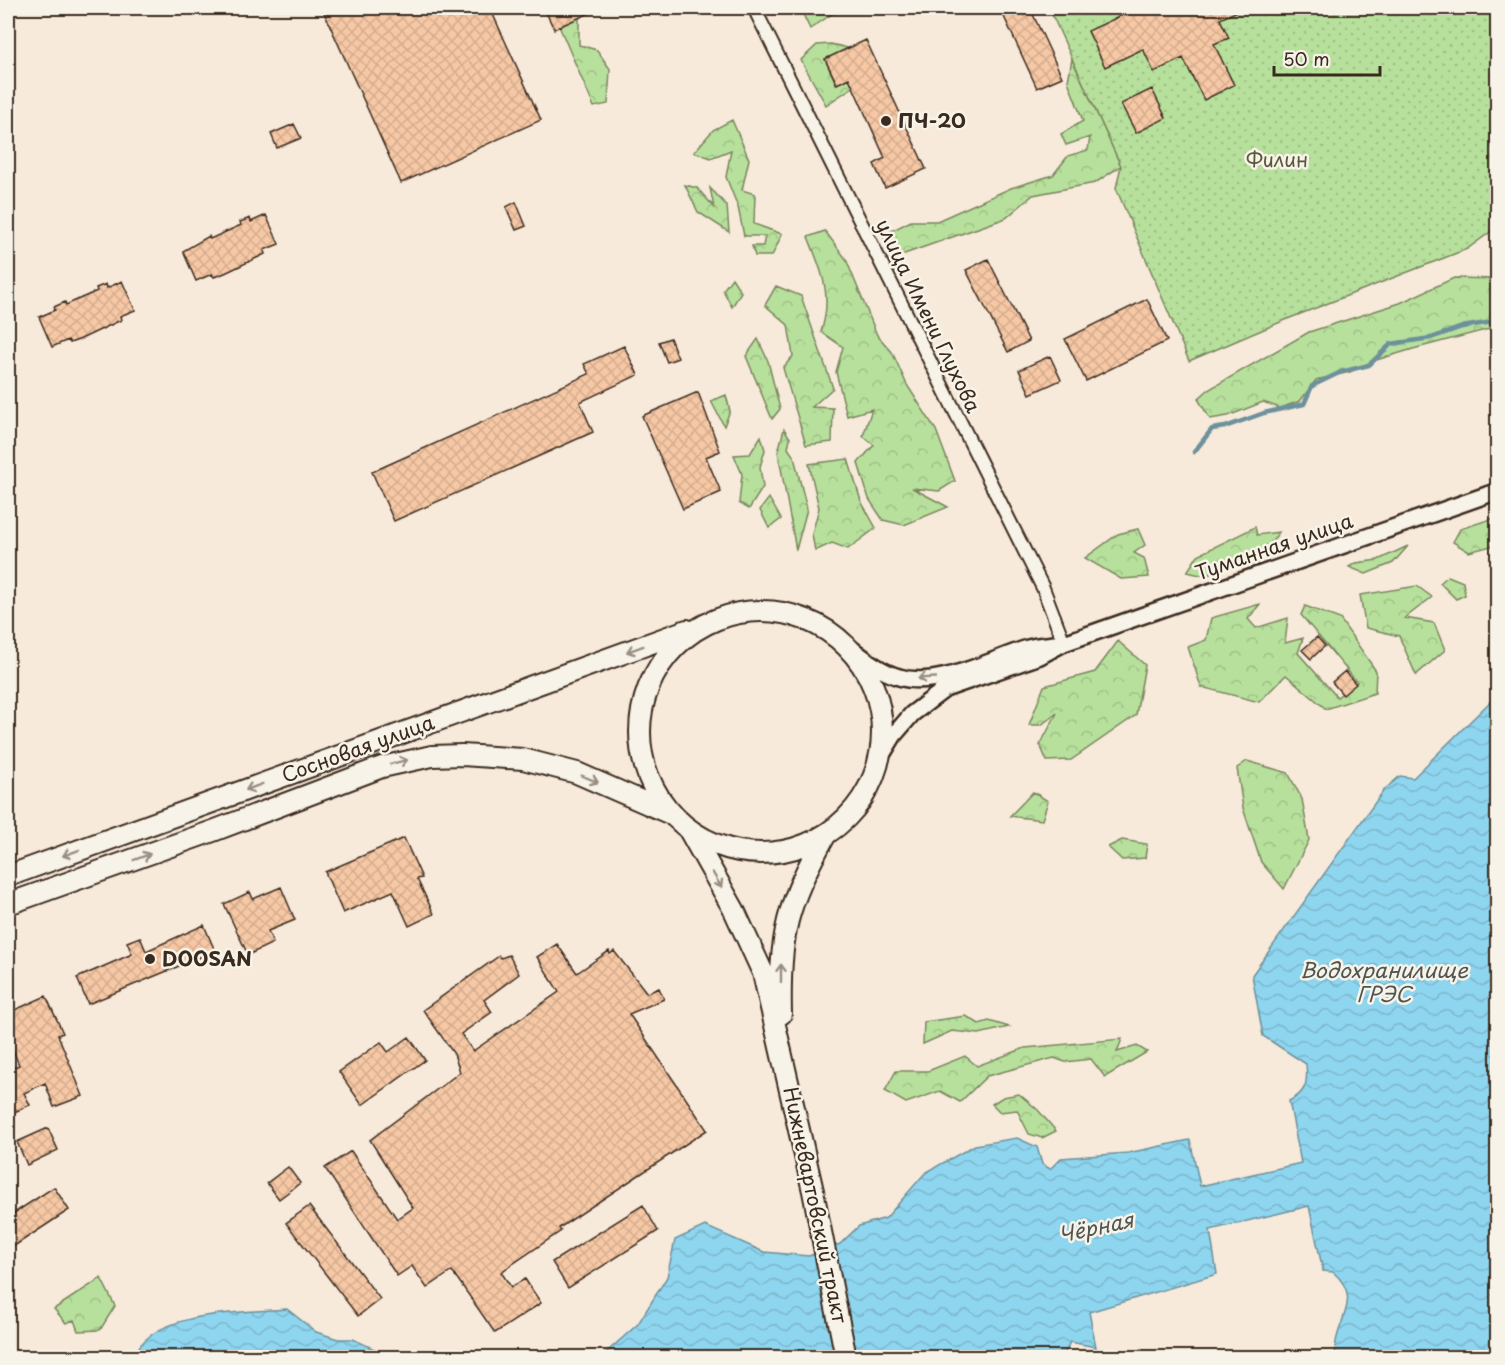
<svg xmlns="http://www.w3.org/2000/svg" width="1505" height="1365" viewBox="0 0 1505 1365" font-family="'Playpen Sans',sans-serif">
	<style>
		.forest { fill: url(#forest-crowns); stroke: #79855d; stroke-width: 1.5 }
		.park { fill: url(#park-dots); stroke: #79855d; stroke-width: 1.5 }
		.water { fill: url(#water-waves); stroke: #6d919b; stroke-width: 1.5 }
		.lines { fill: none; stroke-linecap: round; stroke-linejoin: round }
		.stream { stroke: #6d919b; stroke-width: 4.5 }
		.building { fill: url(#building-cross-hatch); stroke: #3b2a1e; stroke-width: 1.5 }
		.minor-casing { stroke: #3b2a1e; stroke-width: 16 }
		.tertiary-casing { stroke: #3b2a1e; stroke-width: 20 }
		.primary-casing { stroke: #3b2a1e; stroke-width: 24 }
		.minor { stroke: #f7f3e8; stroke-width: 12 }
		.tertiary { stroke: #f7f3e8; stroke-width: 15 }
		.primary { stroke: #f7f3e8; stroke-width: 20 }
		.oneway { stroke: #998e83 }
		.poi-dot { fill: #3b2a1e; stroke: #f7f3e8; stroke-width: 2 }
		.labels { text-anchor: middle; stroke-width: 5; stroke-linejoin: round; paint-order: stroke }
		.poi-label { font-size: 20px; font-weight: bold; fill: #3b2a1e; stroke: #f7f3e8; text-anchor: start }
		.park-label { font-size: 20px; fill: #5a583e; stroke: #f7f3e8 }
		.street-label { font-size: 20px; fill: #3b2a1e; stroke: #f7f3e8 }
		.water-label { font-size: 21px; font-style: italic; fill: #505552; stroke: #f7f3e8 }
	</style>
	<defs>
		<pattern id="forest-crowns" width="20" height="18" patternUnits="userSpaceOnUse" patternTransform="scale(1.5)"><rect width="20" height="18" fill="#b7e09c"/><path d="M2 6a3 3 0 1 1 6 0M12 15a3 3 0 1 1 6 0" fill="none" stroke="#9ec086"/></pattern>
		<pattern id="park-dots" width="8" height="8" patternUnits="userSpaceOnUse" patternTransform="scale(1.5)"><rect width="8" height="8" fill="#b7e09c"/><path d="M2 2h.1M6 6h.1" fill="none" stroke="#9ec086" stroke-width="1.8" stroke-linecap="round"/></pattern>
		<pattern id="water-waves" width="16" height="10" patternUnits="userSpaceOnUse" patternTransform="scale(1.5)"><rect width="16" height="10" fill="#8ed5ef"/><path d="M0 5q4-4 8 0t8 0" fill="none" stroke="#7bb7cc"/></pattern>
		<pattern id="building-cross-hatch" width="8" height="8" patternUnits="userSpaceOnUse" patternTransform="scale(1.5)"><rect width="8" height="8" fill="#f6c8a5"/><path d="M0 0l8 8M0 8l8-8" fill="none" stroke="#d4ac8e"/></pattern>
	</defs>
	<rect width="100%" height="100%" fill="#f7eadb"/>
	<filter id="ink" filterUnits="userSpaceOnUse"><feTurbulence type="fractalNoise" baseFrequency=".0167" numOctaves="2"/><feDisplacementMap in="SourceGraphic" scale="12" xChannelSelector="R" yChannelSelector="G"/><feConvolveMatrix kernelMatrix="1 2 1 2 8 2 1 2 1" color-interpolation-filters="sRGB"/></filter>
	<g filter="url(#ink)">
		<path class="forest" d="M800,8H859L832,14L810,29Z
			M579,17V45L597,50L610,69L608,104L594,107L559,26Z
			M831,44L848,48L825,59L836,84L849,78L853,87L826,105L801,60L817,45Z
			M1072,59L1121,166L1095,183L1033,195L1006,218L893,258L883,235L911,221H937L1011,188L1053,175L1068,156L1088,150L1090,137L1066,145L1061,134L1083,121L1068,81Z
			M732,120L749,159L742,190L755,194L754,224L782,234L772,256H755L752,246H763L765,236H744L738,207L726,177L731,150L711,158L694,152L713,130Z
			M685,185L697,188L714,207L710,188L727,206L729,232L698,212Z
			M825,231L846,259L877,335L892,352L907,385L936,430L955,481L939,491L912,488L948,507L904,525L883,520L869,499L858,463L874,445L863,436L872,409L847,416L836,372L843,347L821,332C833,296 822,271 808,237Z
			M732,278L741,292L732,307L723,290Z
			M1454,278L1497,279V327L1413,349L1373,361L1350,372L1316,380L1300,401L1280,408L1263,402L1228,416L1210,419L1198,399L1208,390L1309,332L1400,303Z
			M776,286L801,296L833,388L812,407L833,408L832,442L806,445L783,368L793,356L788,325L765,305Z
			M758,339L768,361L780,409L772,419L746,356Z
			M726,395L730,411L724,426L711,401Z
			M784,429L790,438L788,448L794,457L807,509L796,550L778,452Z
			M761,436L765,450L760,467L763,487L749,509L739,503L742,474L734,455L750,454Z
			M848,459L861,501L876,528L848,549L832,543L815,551L812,534L819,508L809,464Z
			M769,498L781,519L769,528L760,510Z
			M1494,518H1497L1495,545L1469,552L1453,542L1460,529Z
			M1255,527L1257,535L1279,532L1266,550L1205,576L1187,572L1198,555Z
			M1138,529L1145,545L1134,553L1144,558L1149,577L1121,579L1085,558L1118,534Z
			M1408,546L1393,563L1366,574L1349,567L1356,563L1378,560Z
			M1448,576L1463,582L1465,595L1456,599L1440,583Z
			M1417,586L1432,597L1405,618L1434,623L1445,650L1416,675L1399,636L1366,628L1360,595Z
			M1260,604L1248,619L1256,628L1288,618L1285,643L1303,638L1298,653L1337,697L1357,682L1301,615L1305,606L1340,619L1376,671L1375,693L1326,709L1286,675L1259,702L1201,687L1188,647L1206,640L1211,618Z
			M1118,641L1145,665L1136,715L1071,760L1047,761L1040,745L1057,713L1041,725H1029L1044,686L1095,672Z
			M1247,761L1288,773L1302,799L1309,840L1284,889L1261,862L1243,808L1237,768Z
			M1033,792L1048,801L1042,820L1010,816Z
			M1122,840L1147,844L1145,858L1122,860L1108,847Z
			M966,1016L979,1024L989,1021L1009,1027L979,1034L952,1031L923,1044L924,1022Z
			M1122,1039L1117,1052L1137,1046L1147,1052L1105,1077L1091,1059L1065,1062L1054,1058L987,1076L960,1102L940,1091L906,1103L885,1091L896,1071H928L965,1056L977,1066L1025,1048Z
			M1019,1094L1038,1110L1056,1131L1042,1138L1029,1134L1017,1110L1000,1112L992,1104L1003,1097Z
			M101,1278L115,1306L100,1330L78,1331L74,1320L66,1323L54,1309Z"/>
		<path class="park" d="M1049,8H1497V227L1467,249L1290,318L1189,361L1116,188L1121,166Z"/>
		<path class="water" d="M1497,695V1357H1336C1330,1325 1367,1301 1333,1272L1323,1271L1309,1206L1210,1230L1217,1274L1089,1312L1096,1347L1070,1342L1063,1357L600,1358L638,1324L667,1277L675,1240L705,1226L764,1252L809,1256L840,1244L859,1226L886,1218L925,1173L975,1145L1017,1138L1037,1147L1042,1164L1050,1169L1061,1158L1128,1153L1190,1140L1200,1186L1301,1163L1289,1101C1306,1093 1308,1083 1306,1064L1263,1036L1252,975L1384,790L1400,776L1413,778Z
			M287,1309L316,1332L338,1339H353L391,1357H134C150,1310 244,1313 287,1309Z"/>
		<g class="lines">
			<path class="stream" d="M1194,452L1212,429L1225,427L1264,413L1304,404L1312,386L1341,372L1369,365L1391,344L1431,338L1462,327L1498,321"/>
		</g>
		<path class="building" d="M322,8H490L541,120L401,183Z
			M544,8H601L554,29Z
			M1000,8H1030L1062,77L1037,88Z
			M1126,8H1244L1220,19L1229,38L1214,44L1234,85L1204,100L1183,58L1154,72L1143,49L1105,67L1088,31L1129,12Z
			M866,40L926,169L885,188L874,164L885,158L849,78L837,84L825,59Z
			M1152,89L1166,118L1136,133L1121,104Z
			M294,124L301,138L277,148L271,134Z
			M516,202L526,226L516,230L506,207Z
			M266,215L279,244L264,250L265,254L225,273L214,277L212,274L196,281L183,251L209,236L210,239L241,225L240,222L250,218L251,222Z
			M988,259L1029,341L1008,352L966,270Z
			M122,281L135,310L120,316L121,320L81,339L70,343L68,340L52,347L39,317L55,310L54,307L65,302L66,305L97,291L96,288L106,284L107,288Z
			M1147,299L1167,341L1086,381L1065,339Z
			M670,338L678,358L667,362L659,342Z
			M624,346L638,375L580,402L593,432L394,521L372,472L589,374L584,364Z
			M1050,356L1061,380L1030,394L1019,370Z
			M698,392L720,451L706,457L721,492L683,509L642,416Z
			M1317,637L1325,646L1311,659L1302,650Z
			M1345,671L1356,684L1343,695L1332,682Z
			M404,838L422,878L417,879L434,914L409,926L393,891L343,913L325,872Z
			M281,887L295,920L268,931L273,943L248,955L224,904L250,892L253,899Z
			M204,925L215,951L88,1004L77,978L132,954L127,942L140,937L146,951Z
			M557,944L577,973L609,951L610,954L614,951L647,993L659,988L664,999L629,1014L707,1130L559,1228L561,1231L501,1272L511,1287L525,1279L541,1303L495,1333L452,1271L427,1288L412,1266L397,1276L325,1168L351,1151L397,1219L413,1208L370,1140L460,1072L454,1054L423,1010L499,956L501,958L509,955L519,974L484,1000L492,1012L461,1034L473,1051L559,992L537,957Z
			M46,996L63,1033L58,1035L83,1096L54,1107L45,1083L24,1093L30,1105L8,1115V1070L19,1065L8,1037V1013Z
			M409,1037L425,1060L362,1105L339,1072L381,1042L388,1052Z
			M48,1128L58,1150L27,1165L17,1142Z
			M288,1167L300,1183L279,1199L267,1183Z
			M54,1187L69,1210L8,1250V1217Z
			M643,1205L658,1231L568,1288L552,1262Z
			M309,1206L380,1299L358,1316L286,1223Z"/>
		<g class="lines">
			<defs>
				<path id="minor" d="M754,8L1043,588L1064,643"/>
				<path id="tertiary" d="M840,640C858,653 877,671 899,677C937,689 992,659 1028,648C1037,645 1046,645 1055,644
					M878,761L894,735L912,714L945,689L1040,656L1064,643L1498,491"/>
				<path id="primary" d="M640 732a121 121 0 1 1 242 0a121 121 0 1 1-242 0Z
					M689,830L734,910L763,973L813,1191L846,1358
					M8,876L687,630
					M8,904L213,831L382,767L432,756L462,755L523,759L577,773L671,814
					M781,1014C779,934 787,903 826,834"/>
			</defs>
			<use href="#minor" class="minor-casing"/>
			<use href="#tertiary" class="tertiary-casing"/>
			<use href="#primary" class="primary-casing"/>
			<use href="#minor" class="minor"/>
			<use href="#tertiary" class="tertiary"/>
			<use href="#primary" class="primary"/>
		</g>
		<defs><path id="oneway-shaft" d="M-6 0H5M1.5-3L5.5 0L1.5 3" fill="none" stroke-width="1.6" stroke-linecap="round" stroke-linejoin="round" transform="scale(1.5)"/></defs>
		<g class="oneway">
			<use href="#oneway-shaft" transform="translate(635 649) rotate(160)"/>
			<use href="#oneway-shaft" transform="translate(927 678) rotate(177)"/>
			<use href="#oneway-shaft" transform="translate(399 762) rotate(-14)"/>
			<use href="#oneway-shaft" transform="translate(590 779) rotate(23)"/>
			<use href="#oneway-shaft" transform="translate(254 787) rotate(160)"/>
			<use href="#oneway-shaft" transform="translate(71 853) rotate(160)"/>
			<use href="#oneway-shaft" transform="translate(142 857) rotate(-20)"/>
			<use href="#oneway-shaft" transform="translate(717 880) rotate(60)"/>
			<use href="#oneway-shaft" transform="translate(781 973) rotate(-90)"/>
		</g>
	</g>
	<g class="poi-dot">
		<circle cx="886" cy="121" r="6"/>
		<circle cx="150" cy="959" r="6"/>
	</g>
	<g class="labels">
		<g class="poi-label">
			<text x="898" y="128">ПЧ-20</text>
			<text x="162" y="966">DOOSAN</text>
		</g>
		<g class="park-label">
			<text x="1277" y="167">Филин</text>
		</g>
		<g class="street-label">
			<text transform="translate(928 316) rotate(64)" y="7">улица Имени Глухова</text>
			<text transform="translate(1274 547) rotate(-19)" y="7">Туманная улица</text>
			<text transform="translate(358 749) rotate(-20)" y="7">Сосновая улица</text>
			<text transform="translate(815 1205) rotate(78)" y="7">Нижневартовский тракт</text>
		</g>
		<g class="water-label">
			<text x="1384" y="978">Водохранилище<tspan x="1384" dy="24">ГРЭС</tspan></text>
			<text transform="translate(1096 1228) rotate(-12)" y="7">Чёрная</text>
		</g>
	</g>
	<rect width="1505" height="1365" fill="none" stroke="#f7f3e8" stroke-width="30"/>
	<rect x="15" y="15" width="1475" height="1335" fill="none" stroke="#3b2a1e" stroke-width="2" filter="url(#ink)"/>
	<path d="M1274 66v9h106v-9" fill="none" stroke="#3b2a1e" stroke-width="3"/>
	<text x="1283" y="66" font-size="18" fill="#3b2a1e" stroke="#f7f3e8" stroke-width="4.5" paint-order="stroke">50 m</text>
</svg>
